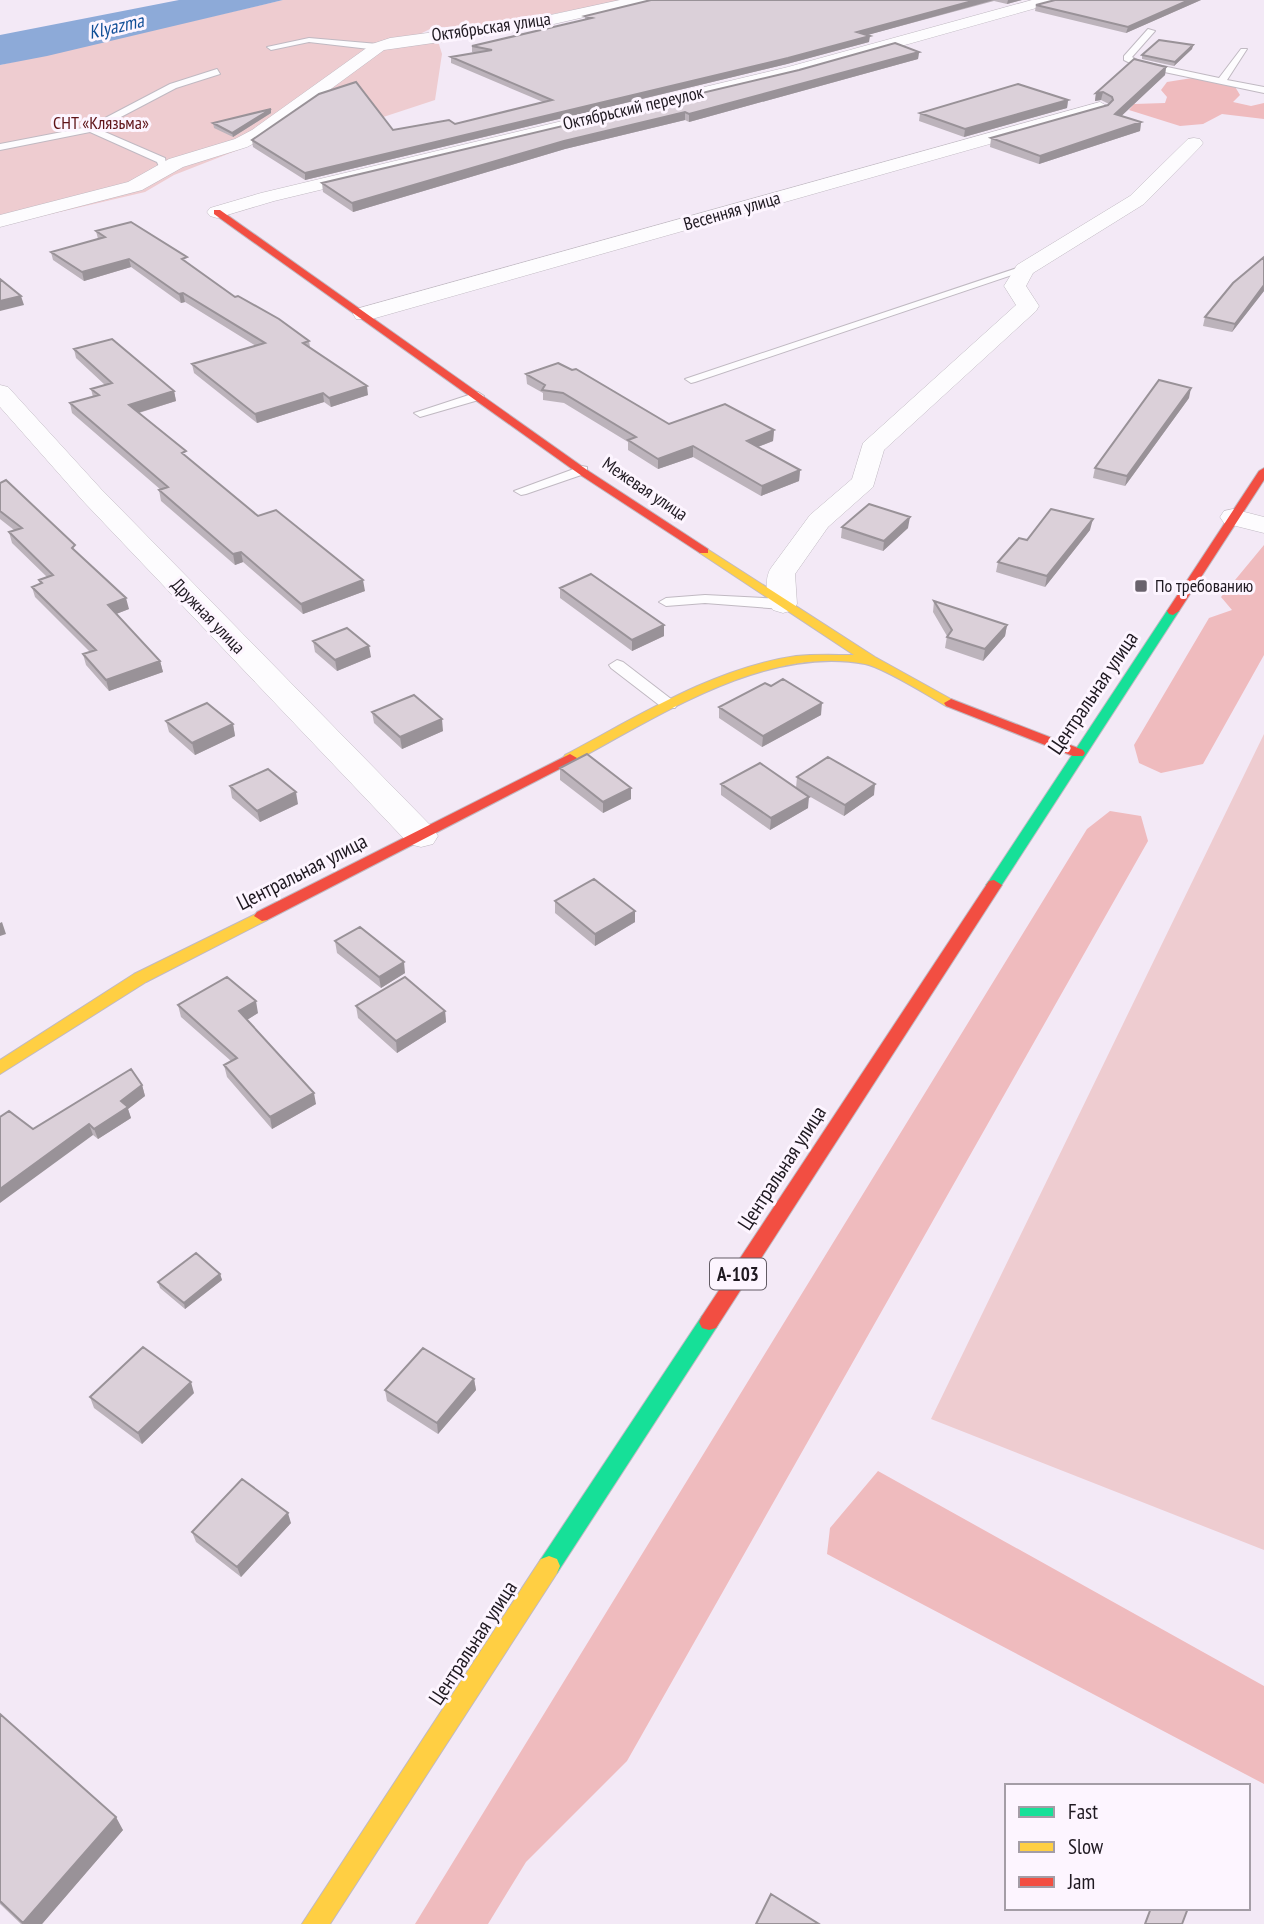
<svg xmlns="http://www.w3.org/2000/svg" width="1264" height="1924" viewBox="0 0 1264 1924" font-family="'PT Sans Narrow',sans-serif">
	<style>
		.green { fill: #eeccd0 }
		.forest { fill: #efbbbe }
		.water { fill: #8daad8 }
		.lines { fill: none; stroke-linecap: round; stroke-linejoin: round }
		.lane-casing { stroke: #c0b9c2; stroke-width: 2 }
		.street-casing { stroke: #c0b9c2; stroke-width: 1 }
		.fast-casing { stroke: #c0b9c2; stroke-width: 2 }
		.slow-casing { stroke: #c0b9c2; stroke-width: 2 }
		.jam-casing { stroke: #c0b9c2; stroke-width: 2 }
		.lane { fill: #fdfcfe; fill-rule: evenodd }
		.street { fill: #fdfcfe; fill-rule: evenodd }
		.fast { fill: #16e098; fill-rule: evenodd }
		.slow { fill: #ffcf43; fill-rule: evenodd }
		.jam { fill: #f24e42; fill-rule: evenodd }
		.wall { fill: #bcb3bb }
		.shaded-wall { fill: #999298 }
		.building { fill: #dbd0d9; stroke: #999298; stroke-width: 2 }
		.poi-dot { fill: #69626c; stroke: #fdf5ff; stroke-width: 2.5 }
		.labels { text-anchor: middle; stroke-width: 6; stroke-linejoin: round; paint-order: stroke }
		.far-street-label { font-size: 18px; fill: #1f1921; stroke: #fdf5ff }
		.far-park-label { font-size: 18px; fill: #5e1317; stroke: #fdf5ff }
		.far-poi-label { font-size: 18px; fill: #1f1921; stroke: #fdf5ff; text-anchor: start }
		.far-water-label { font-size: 19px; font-style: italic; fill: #104e97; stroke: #fdf5ff }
		.shield { fill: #fdf5ff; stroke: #625b64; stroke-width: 2 }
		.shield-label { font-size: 19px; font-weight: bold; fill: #1f1921 }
		.street-label { font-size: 21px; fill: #1f1921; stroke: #fdf5ff }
	</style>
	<rect width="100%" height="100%" fill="#f3e9f6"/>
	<path class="green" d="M283,0H625L486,27H434L422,33V37L437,38L442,54L435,100L359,125L279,134L174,175L145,192L0,226V65Z
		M1264,734V1550L931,1419Z"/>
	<path class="forest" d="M1192,78L1234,85L1240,95L1233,102L1251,106L1264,103V119L1222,114L1203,124L1180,126L1129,110L1134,104L1165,103L1167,97L1161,90L1167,82Z
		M1264,545V655L1203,764L1161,773L1139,763L1134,745L1209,618L1232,610L1221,597Z
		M1110,811L1141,816L1148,841L627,1761L526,1862L488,1924H415L1087,829Z
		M878,1471L1264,1686V1784L827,1554L830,1528Z"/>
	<path class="water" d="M179,0H283L47,56L0,65V35Z"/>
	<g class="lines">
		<defs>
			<path id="lane" d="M1148,29L1155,31L1132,57L1139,61L1219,78L1241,49H1247L1227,80L1264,87V93L1136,66L1124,60V56Z
				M309,38L378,44L382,47L378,50L309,42L271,50L267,47Z
				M217,69L220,74L176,88L98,129L165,158L167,171H161L157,162L90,132L0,150V144L88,127L170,84Z
				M1020,267L1030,269L695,382L691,383L685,379Z
				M478,392L484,396L482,399L420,417L414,413Z
				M582,466L587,467V473L526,494L521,495L514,491Z
				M705,595L783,599L791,604L783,609L705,603L666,606L659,602L666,598Z
				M617,660L623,662L675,702L677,705L675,708H663L611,668L609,665Z"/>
			<path id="street" d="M620,0H648L641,4L532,29L384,50L264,138L247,147L183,167L142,190L0,227V215L128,182L169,159L235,139L252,130L372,44L390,38L532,19Z
				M1032,0H1056L1054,3L798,75L274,201L217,218L210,216L207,212L210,208L261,193L788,67Z
				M1100,102L1109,107L1106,111L372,319H356L353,314L356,309Z
				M1194,138L1200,139L1203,143L1200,147L1144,204L1033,273L1026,286L1039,306L1036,311L884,450L873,487L828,527L795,574L797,604L793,610L783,613L773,610C766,600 764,578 771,568L810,515L852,479L863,443L1016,305L1004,286L1017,265L1130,196L1188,139Z
				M0,385L8,387L101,489L433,828L438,836L433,844L421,847L409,844L83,501L0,407Z
				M1233,509L1264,517V533L1224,523L1220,517L1224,511Z"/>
			<path id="fast" d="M1173,607L1179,611L999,889H989L986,885L989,881L1167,611Z
				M709,1314L716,1316L719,1322L716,1328L557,1573L549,1576L541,1573L538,1566L541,1559L702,1316Z"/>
			<path id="slow" d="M704,547L875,657L958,703L951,707L946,706C929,696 882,667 865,664C766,645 659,716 575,761H565L563,758L565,755C637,717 713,668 796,656C815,654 835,655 854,655L700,553L698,551Z
				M262,911L270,916L267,920L146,982L0,1074V1060L134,974Z
				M549,1556L557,1559L560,1566L557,1573L330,1924H302L541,1559Z"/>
			<path id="jam" d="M214,210H220L590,472L708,549V553H700L582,476L214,214Z
				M1264,468V480L1179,611L1173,615L1169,614L1167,611L1259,471Z
				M951,699L1083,750L1085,753L1083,756H1073L946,706L944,703Z
				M570,754L577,758L575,761L267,920L262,921L254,916L257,912Z
				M994,880L1002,885L716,1328L709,1330L702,1328L699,1322L702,1316L989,881Z"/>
		</defs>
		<use href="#lane" class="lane-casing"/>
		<use href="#street" class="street-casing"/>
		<use href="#fast" class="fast-casing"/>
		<use href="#slow" class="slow-casing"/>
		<use href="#jam" class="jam-casing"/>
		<use href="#lane" class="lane"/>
		<use href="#street" class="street"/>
		<use href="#fast" class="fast"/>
		<use href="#slow" class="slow"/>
		<use href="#jam" class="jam"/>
	</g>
	<path class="wall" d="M651,0H1022L1007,4L994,1L867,35L869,42L787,64L305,180L253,147L252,140L393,130L455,124L543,102L451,63V57L475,53L472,52V46L585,20V16Z
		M1055,0H1201L1126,33L1035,11L1036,5Z
		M1193,45L1192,49L1174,66L1142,59V55Z
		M919,52L918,59L689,122L685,120L565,149L353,212L323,192L322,183Z
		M1166,67L1165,75L1121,116L1141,122L1140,131L1039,164L990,147L991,138L1108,105L1109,104L1101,100L1095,101L1096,93Z
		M1068,100L1067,108L964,137L919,121L920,113Z
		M271,109V113L233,137L214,128L213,123Z
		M96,231L187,263L235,297L309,341L310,347L368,395L331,407L324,402L257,423L194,373L192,364L256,346L185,302L181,303L131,267L84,281L53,260L51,252L98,239Z
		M1264,257V291L1232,332L1203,326L1205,317Z
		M74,349L174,391L176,401L139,413L187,458L258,516L365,591L303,614L243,562L235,565L161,501L159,490H161L72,413L70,403L93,397L91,389L105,385L76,358Z
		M526,374L669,424L774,430L773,441L758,447L800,470L799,481L761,496L693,457L658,469L628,450V442L564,403L543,400V393L527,384Z
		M1189,398L1125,486L1093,478L1095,468Z
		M0,483L77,553L129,609L116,614L160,661L163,672L109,691L86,665L83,654L90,652L35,597L32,587L40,584L39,580L47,577L12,543L9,532L14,530L0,519Z
		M842,527L908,528L883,551L841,538Z
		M1090,530L1045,587L996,572L998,562L1027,540Z
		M560,588L664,625V636L632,651L560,598Z
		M934,601L1007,625L1005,636L983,661L945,648L947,636L933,612Z
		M313,641L371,657L337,671L315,652Z
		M719,707L821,715L762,747L719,718Z
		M372,712L443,731L402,749L374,723Z
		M166,721L233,724L235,736L195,755L169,732Z
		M560,768L631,799L603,813L560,780Z
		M797,777L874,795L844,816L800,791L808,808L770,830L721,795V784L796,788Z
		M230,786L298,804L260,822L232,798Z
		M555,901L635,911V922L595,946L555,913Z
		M335,941L405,973L381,988L337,953Z
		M178,1005L258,1013L247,1020L316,1104L272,1129L227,1077L224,1065L231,1061L181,1017Z
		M356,1006L445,1011L446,1022L397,1053L358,1018Z
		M142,1085L145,1096L128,1109L131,1118L98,1139L93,1135L33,1129Z
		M220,1274L222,1280L185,1309L160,1288L158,1282Z
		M474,1379L476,1390L438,1434L387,1401L385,1390Z
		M194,1393L142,1444L94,1408L90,1397Z
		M291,1523L241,1577L196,1542L192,1532Z
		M0,1714L123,1830L42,1924H21L0,1904Z"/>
	<path class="shaded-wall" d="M976,0H994L857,38V32Z
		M1008,0H1022L1007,4Z
		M1189,0H1201L1126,33L1128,27Z
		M870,36L869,42L787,64L305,180V173Z
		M1193,45L1192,49L1174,66L1175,62Z
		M919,52L918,59L689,122V114Z
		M1166,67L1165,75L1114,123L1115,114Z
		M1103,92L1101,100L1095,101L1096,93Z
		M1068,100L1067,108L964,137L965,129Z
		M271,109V113L233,137L232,133Z
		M685,112V120L565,149L353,212L352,203L564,141Z
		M1141,122L1140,131L1039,164L1040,156Z
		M129,259L131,267L84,281L82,272Z
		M1264,285V291L1232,332L1235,324Z
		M183,293L185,302L181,303L179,294Z
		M21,296L24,305L0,311V301Z
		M367,386L368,395L331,407L329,398Z
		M1191,388L1189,398L1125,486L1127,476Z
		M174,391L176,401L131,415L129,405Z
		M323,393L324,402L257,423L255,414Z
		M774,430L773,441L747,451V441Z
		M693,446V457L658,469V459Z
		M800,470L799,481L761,496L762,486Z
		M910,517L908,528L883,551L884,541Z
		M1093,519L1090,530L1045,587L1047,576Z
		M241,552L243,562L235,565L233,554Z
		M363,580L365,591L303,614L301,604Z
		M126,598L129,609L111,616L108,605Z
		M664,625V636L632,651V640Z
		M1007,625L1005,636L983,661L985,649Z
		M369,646L371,657L337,671L335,660Z
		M160,661L163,672L109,691L106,680Z
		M822,703L821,715L762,747L763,736Z
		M442,719L443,731L402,749L400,737Z
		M233,724L235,736L195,755L192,743Z
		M875,784L874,795L844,816L845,805Z
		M631,788V799L603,813V802Z
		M296,792L298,804L260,822L257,811Z
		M809,797L808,808L770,830L771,818Z
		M635,911V922L595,946V934Z
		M2,922L6,934L0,936V923Z
		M404,962L405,973L381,988L379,977Z
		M256,1001L258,1013L242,1023L239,1011Z
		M445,1011L446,1022L397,1053L396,1041Z
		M142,1085L145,1096L128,1109L131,1118L98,1139L94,1129L121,1101Z
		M314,1093L316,1104L272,1129L270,1117Z
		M89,1124L93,1135L0,1203V1189Z
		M220,1274L222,1280L185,1309L184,1303Z
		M474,1379L476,1390L438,1434L437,1423Z
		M191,1382L194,1393L142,1444L138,1433Z
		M288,1513L291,1523L241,1577L237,1567Z
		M116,1817L123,1830L42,1924H24L23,1923Z"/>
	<path class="building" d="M651,0H976L857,32L870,36L788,58L305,173L252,140L319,94L356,82L393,130L449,120L455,124L552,100L451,57L492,50L472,46L592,18L585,16Z
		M1055,0H1189L1128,27L1036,5Z
		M1159,40L1193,45L1175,62L1142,55Z
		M895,43L919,52L689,114L685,112L564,141L352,203L322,183L799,70Z
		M1134,59L1166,67L1115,114L1141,122L1040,156L991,138L1108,105L1113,100L1112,97L1103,92L1096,93Z
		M1018,84L1068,100L965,129L920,113Z
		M271,109L232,133L213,123Z
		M131,222L187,257L182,259L235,297L238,296L279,319L309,341L303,343L367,386L329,398L323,393L255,414L192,364L265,343L183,293L179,294L129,259L82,272L51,252L105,237L96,231Z
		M1264,257V285L1235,324L1205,317L1233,283Z
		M0,279L21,296L0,301Z
		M112,339L174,391L129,405L186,451L182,453L258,516L276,510L363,580L301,604L241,552L233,554L159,490L168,487L70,403L99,395L91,389L112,383L74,349Z
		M558,363L572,370L576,369L669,424L725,404L774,430L747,441L800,470L762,486L693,446L658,459L628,440L636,437L563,393L542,390L545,385L526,374Z
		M1159,380L1191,388L1127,476L1095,468Z
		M6,480L75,545L72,548L126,598L108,605L160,661L106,680L83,654L96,650L32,587L42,583L39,580L53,575L9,532L22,528L0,511V483Z
		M869,504L910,517L884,541L842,527Z
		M1051,509L1093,519L1047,576L998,562L1019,538L1027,540Z
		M591,574L664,625L632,640L560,588Z
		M934,601L1007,625L985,649L947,637L952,630Z
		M347,628L369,646L335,660L313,641Z
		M783,679L822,703L763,736L719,707L765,683L771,686Z
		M414,695L442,719L400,737L372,712Z
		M207,703L233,724L192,743L166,721Z
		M587,754L631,788L603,802L560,768Z
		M828,757L875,784L845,805L797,777Z
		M760,763L809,797L771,818L721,784Z
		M268,769L296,792L257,811L230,786Z
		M594,879L635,911L595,934L555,901Z
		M360,927L404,962L379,977L335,941Z
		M227,977L256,1001L239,1011L314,1093L270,1117L224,1065L237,1058L178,1005Z
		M405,977L445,1011L396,1041L356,1006Z
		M131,1069L142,1085L121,1101L128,1107L94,1129L89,1124L0,1189V1117L9,1111L33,1129Z
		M196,1253L220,1274L184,1303L158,1282Z
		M143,1347L191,1382L138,1433L90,1397Z
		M423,1348L474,1379L437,1423L385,1390Z
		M242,1479L288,1513L237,1567L192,1532Z
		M0,1714L116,1817L23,1923L0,1901Z
		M771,1894L819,1924H756Z
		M1151,1908H1188L1182,1924H1145Z"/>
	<rect class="poi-dot" x="1134" y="579" width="14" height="14" rx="3.5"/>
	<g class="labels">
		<g class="far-street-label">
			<text transform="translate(491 27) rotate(-8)" y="6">Октябрьская улица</text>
			<text transform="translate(633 108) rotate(-13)" y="6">Октябрьский переулок</text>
			<text transform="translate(732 211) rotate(-16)" y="6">Весенняя улица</text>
			<text transform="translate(645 489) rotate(34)" y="6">Межевая улица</text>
			<text transform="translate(208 616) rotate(46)" y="6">Дружная улица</text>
		</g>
		<g class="far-park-label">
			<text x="101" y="129">СНТ «Клязьма»</text>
		</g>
		<g class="far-poi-label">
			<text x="1155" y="592">По требованию</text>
		</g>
		<g class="far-water-label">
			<text transform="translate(116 26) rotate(-13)" y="7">Klyazma</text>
		</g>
		<rect class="shield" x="710" y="1258.5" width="56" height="31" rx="5"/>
		<g class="shield-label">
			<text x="738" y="1281">А-103</text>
		</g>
		<g class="street-label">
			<text transform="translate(1093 693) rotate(-56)" y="7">Центральная улица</text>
			<text transform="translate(302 872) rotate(-27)" y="7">Центральная улица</text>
			<text transform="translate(782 1168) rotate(-57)" y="7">Центральная улица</text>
			<text transform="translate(473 1643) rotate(-57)" y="7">Центральная улица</text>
		</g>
	</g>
	<rect x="1005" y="1784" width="245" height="126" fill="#fdf5ff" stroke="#a49da6" stroke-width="2"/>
	<rect x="1019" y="1807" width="35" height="10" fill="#16e098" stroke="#a49da6" stroke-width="2"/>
	<text x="1068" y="1819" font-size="21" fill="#1f1921">Fast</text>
	<rect x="1019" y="1842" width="35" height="10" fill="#ffcf43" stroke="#a49da6" stroke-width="2"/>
	<text x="1068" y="1854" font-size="21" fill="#1f1921">Slow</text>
	<rect x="1019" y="1877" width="35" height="10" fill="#f24e42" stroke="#a49da6" stroke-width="2"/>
	<text x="1068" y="1889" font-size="21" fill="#1f1921">Jam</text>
</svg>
